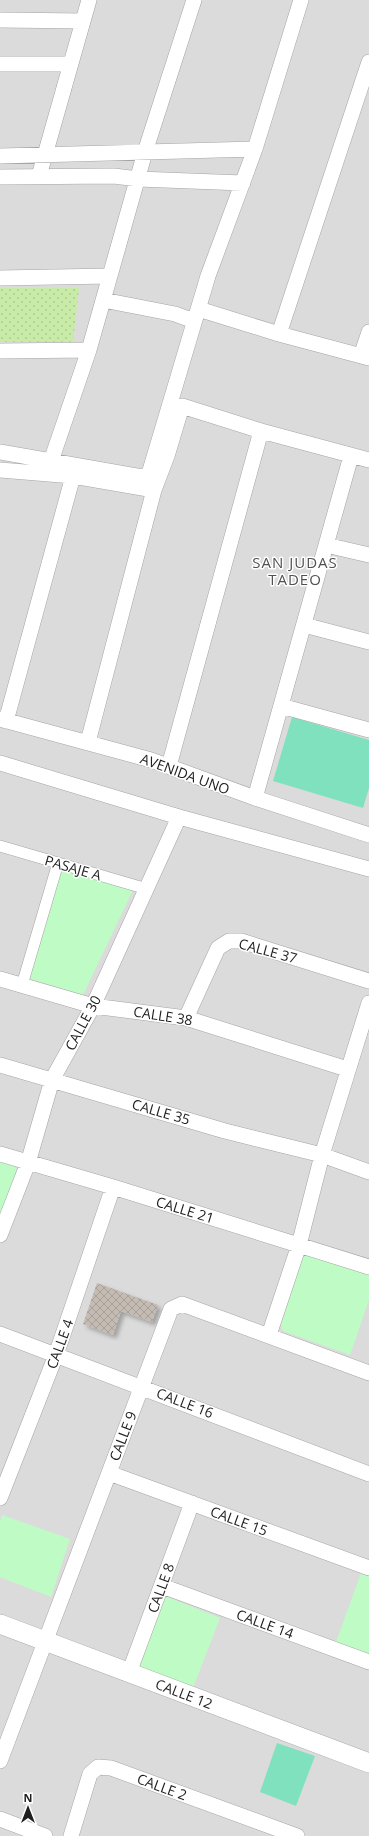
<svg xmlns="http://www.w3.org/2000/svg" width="369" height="1836" viewBox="0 0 369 1836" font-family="'Open Sans',sans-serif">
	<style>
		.residential { fill: #dcdbdb }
		.grass { fill: url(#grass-dots) }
		.park { fill: #bffbc5 }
		.pitch { fill: #7fe1bd }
		.building { fill: url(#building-cross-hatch); filter: url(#shadow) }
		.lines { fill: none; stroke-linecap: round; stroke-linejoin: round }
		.pedestrian-casing { stroke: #a5a5a5; stroke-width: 12 }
		.minor-casing { stroke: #a5a5a5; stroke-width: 16 }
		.tertiary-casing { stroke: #a5a5a5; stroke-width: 20 }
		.pedestrian { stroke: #fff; stroke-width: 11 }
		.minor { stroke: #fff; stroke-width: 15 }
		.tertiary { stroke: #fff; stroke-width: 19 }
		.labels { text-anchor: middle; stroke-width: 3; stroke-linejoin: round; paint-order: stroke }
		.street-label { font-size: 14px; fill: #1e1e1e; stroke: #fff }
		.neighbourhood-label { font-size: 15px; letter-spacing: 1px; fill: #515151; stroke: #fff }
	</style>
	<defs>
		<pattern id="grass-dots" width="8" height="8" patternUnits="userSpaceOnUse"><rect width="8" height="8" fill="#c8eca8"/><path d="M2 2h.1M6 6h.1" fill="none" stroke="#abca90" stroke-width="1.8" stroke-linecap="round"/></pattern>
		<pattern id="building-cross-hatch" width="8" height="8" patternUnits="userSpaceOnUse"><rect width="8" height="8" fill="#c4bbb3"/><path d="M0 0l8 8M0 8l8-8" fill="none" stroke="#a8a09a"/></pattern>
		<filter id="shadow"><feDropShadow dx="3.5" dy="3.5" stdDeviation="2" flood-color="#0004"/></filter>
	</defs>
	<rect width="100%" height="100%" fill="#f0ece4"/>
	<path class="residential" d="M0,0H369V1836H0Z"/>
	<path class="grass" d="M0,288H79L73,342H0Z"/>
	<path class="park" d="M61,869L134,888L83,995L27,978Z
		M0,1161L13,1165L17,1169L0,1215Z
		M307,1255L369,1274V1300L350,1355L283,1331L280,1324L302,1257Z
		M2,1515L70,1539L51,1597L0,1577V1522Z
		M361,1573L369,1576V1655L336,1642Z
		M165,1596L220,1618L193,1688L140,1668L138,1661Z"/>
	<path class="pitch" d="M292,717L369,740V788L363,808L273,781Z
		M277,1743L315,1756L296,1806L260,1792Z"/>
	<path class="building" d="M97,1283L158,1305L152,1322L121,1311L113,1335L83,1324Z"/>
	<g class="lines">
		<defs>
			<path id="pedestrian" d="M0,846L147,889
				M22,985L58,863"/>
			<path id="minor" d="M194,0L145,152L89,350L51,461L142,477L149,474L208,276L255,149L301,0
				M0,20L83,21
				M0,64H71
				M0,156L255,149
				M39,176L89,0
				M0,177L114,176L138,179L243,183
				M0,278L110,276
				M103,300L175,314L194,321
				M205,311L279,334L369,358
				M279,334L369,62
				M0,351L89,350
				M361,356L369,332
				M0,452L51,461
				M0,470L73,476L154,490
				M326,545L369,555
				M304,625L369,642
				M281,706L369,730
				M0,719L151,760L255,798L369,835
				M6,721L73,476
				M88,742L154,490L167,456L182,406L261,431L369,460
				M0,763L179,817L369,869
				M169,766L261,431
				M255,798L351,456
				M0,979L93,1006L186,1018L347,1069
				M186,1018L218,948L229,941H241L369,981
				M0,1065L225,1131L322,1155L369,1172
				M0,1154L113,1187L369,1267
				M0,1235L28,1163L52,1080L93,1006L179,817
				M0,1334L369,1474
				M269,1335L299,1245L322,1155L369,1003
				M109,1473L369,1568
				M0,1498L56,1355L113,1187
				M162,1586L369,1662
				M129,1673L192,1503
				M0,1761L171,1309L182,1304L369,1373
				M0,1819L45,1836
				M71,1836L90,1774L98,1767L111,1768L297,1836"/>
			<path id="tertiary" d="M0,1624L369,1763"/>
		</defs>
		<use href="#pedestrian" class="pedestrian-casing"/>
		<use href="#minor" class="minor-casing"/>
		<use href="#tertiary" class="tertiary-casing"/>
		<use href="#pedestrian" class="pedestrian"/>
		<use href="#minor" class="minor"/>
		<use href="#tertiary" class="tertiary"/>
	</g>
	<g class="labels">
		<g class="street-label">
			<text transform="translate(185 774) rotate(20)" y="5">AVENIDA UNO</text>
			<text transform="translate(73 868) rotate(16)" y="5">PASAJE A</text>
			<text transform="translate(268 951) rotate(15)" y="5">CALLE 37</text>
			<text transform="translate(163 1016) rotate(9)" y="5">CALLE 38</text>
			<text transform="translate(83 1023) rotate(-62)" y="5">CALLE 30</text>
			<text transform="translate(161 1112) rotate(16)" y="5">CALLE 35</text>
			<text transform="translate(185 1210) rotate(17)" y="5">CALLE 21</text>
			<text transform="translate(60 1344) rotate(-70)" y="5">CALLE 4</text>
			<text transform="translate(185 1403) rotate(21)" y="5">CALLE 16</text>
			<text transform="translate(123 1436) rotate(-69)" y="5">CALLE 9</text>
			<text transform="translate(239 1521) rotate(20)" y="5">CALLE 15</text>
			<text transform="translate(161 1588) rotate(-70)" y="5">CALLE 8</text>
			<text transform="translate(265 1624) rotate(20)" y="5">CALLE 14</text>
			<text transform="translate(184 1694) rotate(21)" y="5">CALLE 12</text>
			<text transform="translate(162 1787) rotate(20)" y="5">CALLE 2</text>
		</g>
		<g class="neighbourhood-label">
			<text x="295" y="568">SAN JUDAS<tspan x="295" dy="17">TADEO</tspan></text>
		</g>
	</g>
	<g transform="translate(28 1808)" stroke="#ffffff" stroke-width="3" paint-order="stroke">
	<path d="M0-3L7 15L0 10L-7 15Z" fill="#1e1e1e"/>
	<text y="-6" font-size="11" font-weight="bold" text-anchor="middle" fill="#1e1e1e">N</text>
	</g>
</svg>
